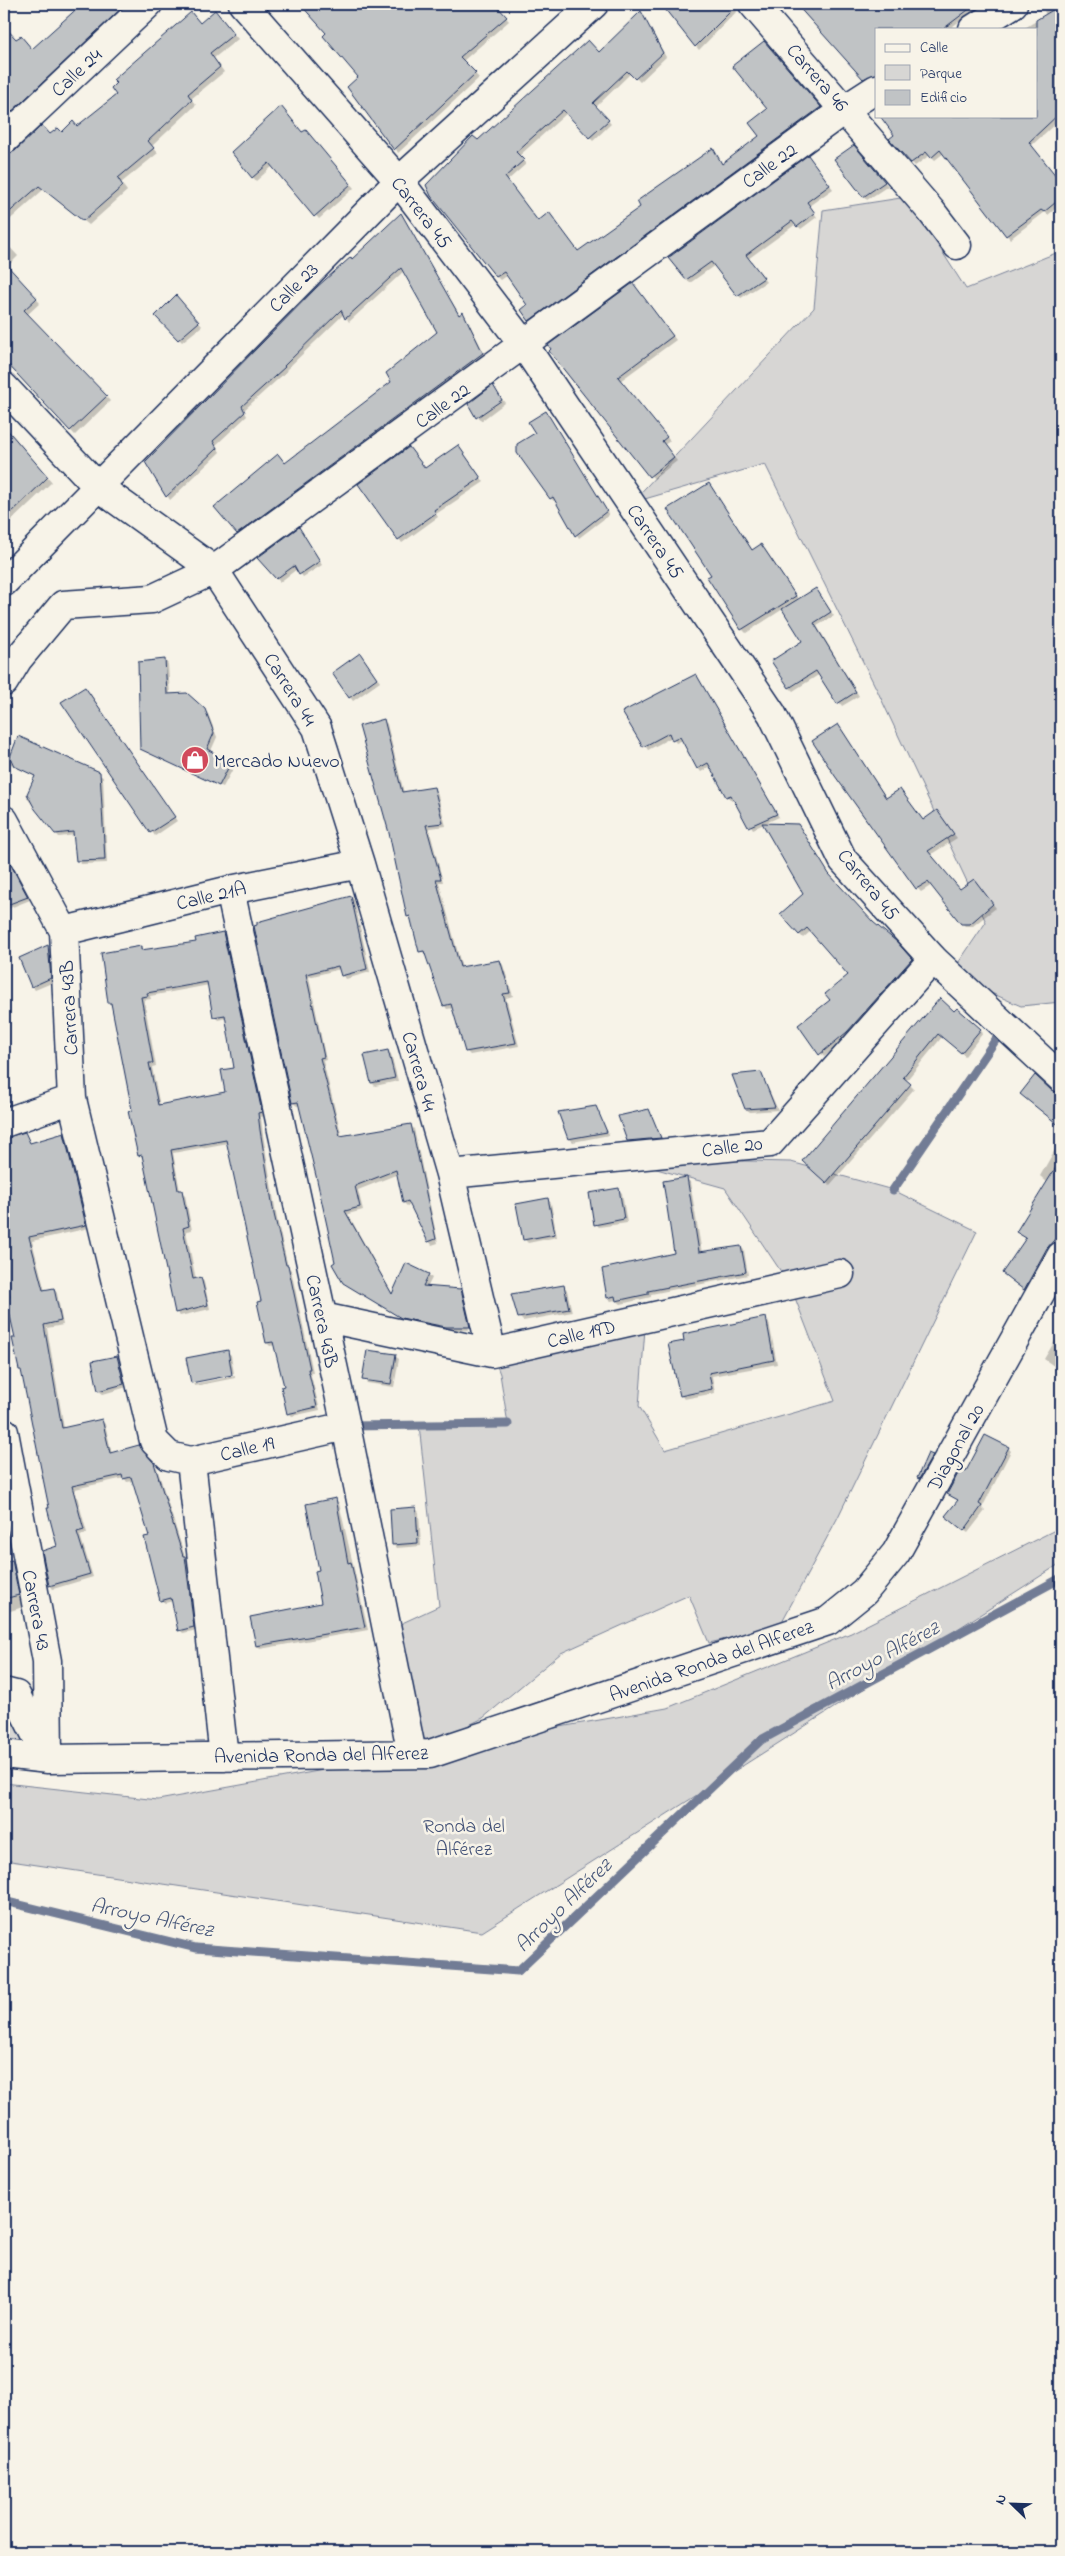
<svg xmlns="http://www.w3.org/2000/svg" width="1065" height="2556" viewBox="0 0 1065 2556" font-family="'Indie Flower',sans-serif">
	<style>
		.green { fill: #d7d6d4; stroke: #798299 }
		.shadow { fill: #0003; fill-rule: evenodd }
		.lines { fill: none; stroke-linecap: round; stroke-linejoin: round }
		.stream { stroke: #727c95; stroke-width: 9 }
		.building { fill: #c0c3c5; stroke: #1b2f5e; fill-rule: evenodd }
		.minor-casing { stroke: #1b2f5e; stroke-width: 31 }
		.tertiary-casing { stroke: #1b2f5e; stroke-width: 31 }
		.secondary-casing { stroke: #1b2f5e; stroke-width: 31 }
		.minor { stroke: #f7f3e8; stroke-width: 28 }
		.tertiary { stroke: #f7f3e8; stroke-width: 28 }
		.secondary { stroke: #f7f3e8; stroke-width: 28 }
		.labels { text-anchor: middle; stroke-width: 5; stroke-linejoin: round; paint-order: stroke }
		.street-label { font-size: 20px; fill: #1b2f5e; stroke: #f7f3e8 }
		.poi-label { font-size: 20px; fill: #1b2f5e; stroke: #f7f3e8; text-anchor: start }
		.park-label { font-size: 20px; fill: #415076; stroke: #f7f3e8 }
		.water-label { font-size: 21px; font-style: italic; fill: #465679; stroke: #f7f3e8 }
	</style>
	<rect width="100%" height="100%" fill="#f7f3e8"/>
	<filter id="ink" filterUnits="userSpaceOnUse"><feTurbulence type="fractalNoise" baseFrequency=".02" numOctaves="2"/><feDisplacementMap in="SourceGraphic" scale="10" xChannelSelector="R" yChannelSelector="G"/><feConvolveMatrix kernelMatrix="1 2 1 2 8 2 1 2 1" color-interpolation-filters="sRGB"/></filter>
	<g filter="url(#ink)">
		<path class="green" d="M907,197L966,289L1061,251V1002L1021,1006L950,975L986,922L877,690L765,464L631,503L814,308L823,210Z
			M617,1158L791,1162L893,1190L977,1231L837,1519L779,1627L709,1643L689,1595L561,1653L483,1718L414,1753L667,1708L851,1633L1061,1527V1563L482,1932L4,1860V1783L158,1800L412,1754L398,1625L439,1606L419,1425L508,1424L500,1374L492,1353L645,1329L639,1406L665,1450L835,1401L790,1285L725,1188Z
			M4,1692L48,1759L4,1753Z"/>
		<path class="shadow" d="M74,4H134L4,127V28L16,41L32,51L79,8Z
			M284,4H295L289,9Z
			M302,4H494L509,21L463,61L479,78L398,153L360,77L328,33Z
			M663,4H736L740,8L699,50Z
			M795,4H983L949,29H876V78L868,82Z
			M1055,4H1061V86L1039,100L1056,123L1031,146L1061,184V204L1048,215L1045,212L1010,239L944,153L935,160L930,155L915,166L891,139L1036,116V29H1023L1046,15L1044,11Z
			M641,13L666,57L640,82L631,73L596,107L611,124L593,141L567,113L519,156L526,164L507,181L538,222L552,217L579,252L641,207L713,149L723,165L761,136L768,109L767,46L823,111L533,323L530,320L528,305L507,275L500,280L497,277L432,195L478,142L599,54Z
			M219,16L238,39L214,58L224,72L191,99L196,105L152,146L158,153L121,183L127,191L89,225L44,189L4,225V156H9L42,127L51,136L77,127L200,24Z
			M303,134L309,135L354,188L319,219L273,166L256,181L233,152Z
			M857,150L888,186L867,200L835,160Z
			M811,160L833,189L809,206L817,217L801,229L796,224L748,259L766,282L741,298L715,265L690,283L687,280L670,258Z
			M401,215L460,316L463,314L466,317L486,357L241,536L238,533L285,464L392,382L439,332L404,271L349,322L344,314L286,370L287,371L244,410L247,416L216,445L220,452L170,500L146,462Z
			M4,241L18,256L7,267L40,303L27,315L110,401L75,435L13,369L4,376Z
			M636,288L676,340L620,381L670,441L664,445L677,461L654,479L550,351Z
			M180,300L202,326L182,342L157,316Z
			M493,387L505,403L481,421L469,404Z
			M546,413L609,515L579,538L556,500L554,501L550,498L537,434Z
			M4,425L52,482L7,525L4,522Z
			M409,448L425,469L461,450L484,482L436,514L438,517L402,543L360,484Z
			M709,484L753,551L765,549L799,600L816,589L819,593L834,616L817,626L859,696L842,706L820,674L793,691L790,688L773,661L803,642L783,609L746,633L742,629L709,578L713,575Z
			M302,532L322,565L303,577L297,569L280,582L276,578Z
			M363,658L380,682L353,701L350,697Z
			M165,660L168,664L170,695L187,694L208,714L217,737L210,753L234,767L223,787L143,749Z
			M696,676L699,679L779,817L753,829L734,798L731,800L727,796L711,766L701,772L698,768L683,740L676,743L672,737L648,750L624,712Z
			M89,692L177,821L155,836L102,758Z
			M383,720L387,724L404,793L434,788L437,792L446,826L429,828L443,882H439L462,968L499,961L503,965L513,996L506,998L519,1046L470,1055L466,1051L453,1008L447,1009L444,1005L427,954L420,951L412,920L408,916Z
			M841,729L887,799L900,790L923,821L940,816L957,838L930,855L961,890L977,884L996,908L973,926H965L962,923L932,885L921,892L917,888L862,814L813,741Z
			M19,737L103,777L107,863L81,864L78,860L75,835L59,837L27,798L36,777L9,763Z
			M797,825L832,879L873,925L896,943L915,963L851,1035L824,1057L800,1025L831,1000L850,975L811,931L803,938L782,915L805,895Z
			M4,851L30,900L5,910L4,909Z
			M351,897L354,900L370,972L346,979L340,969L309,977L326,1060L323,1061L342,1137L410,1125L414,1129L438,1243L432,1245L429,1241L411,1205L407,1206L404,1203L398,1174L358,1190L363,1210L348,1214L393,1295L428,1275L432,1278L427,1288L462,1291L469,1330H451L406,1321L348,1286L336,1263L300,1105L297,1106L293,1103L255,927Z
			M223,934L226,937L265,1116L261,1117L263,1135L277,1219L288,1267L291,1270L313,1372H310L320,1410L292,1416L289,1413L285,1387L275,1345L270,1346L267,1343L262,1302L228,1143L173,1153L180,1191L185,1195L192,1230L186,1231L196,1279L201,1278L204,1282L210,1309L180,1316L176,1312L144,1158L139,1155L133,1111L112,1006L109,1003L140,947L144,951L197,943ZM209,985L214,1016L218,1020L226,1018L235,1069L226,1093L160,1106L152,1067L156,1066L144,1000L151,999L150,996Z
			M47,947L51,950L54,982L35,990L32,986Z
			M957,1009L983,1033L965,1056L942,1037L906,1081L914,1089L830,1185L804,1161Z
			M388,1051L391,1054L398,1081L375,1086L372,1083Z
			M4,1054L11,1070L4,1074Z
			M761,1073L778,1110L750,1112L746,1109Z
			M4,1088L13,1108L4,1112Z
			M596,1107L609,1135L573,1142L569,1138Z
			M649,1111L663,1141L632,1144L628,1140Z
			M24,1134L31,1144L64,1135L67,1138L89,1228L32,1241L45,1291L54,1289L57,1293L63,1325L47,1328L64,1428L101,1421L105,1424L112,1454L142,1450L157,1468L185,1557L188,1561L197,1630L183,1633L180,1630L173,1601L165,1603L161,1600L150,1537L133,1481L127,1482L124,1478L75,1489L87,1533L80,1535L93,1577L53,1589L50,1585L58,1547L50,1509L36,1393L4,1270V1265L6,1264L4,1253V1139Z
			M1061,1139V1243L1028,1292L1007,1277L1027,1239L1021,1235L1048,1183L1040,1176Z
			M686,1178L690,1182L702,1253L741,1247L744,1250L748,1275L651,1294V1297L621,1304L616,1300L611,1301L608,1298L676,1254Z
			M618,1189L622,1193L627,1223L599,1227L596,1224Z
			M547,1199L551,1203L557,1237L528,1243L524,1239Z
			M564,1286L567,1290L572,1312L523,1321L519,1317Z
			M463,1293H464L472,1330Z
			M765,1319L769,1322L777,1364L712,1376L715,1393L684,1399L681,1395Z
			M1058,1336L1061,1339V1371L1044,1359Z
			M227,1352L231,1355L234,1373L192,1382L188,1359Z
			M395,1356L399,1359L394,1387L367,1383L364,1379Z
			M117,1357L121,1360L127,1387L103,1394L99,1391L94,1362Z
			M235,1376V1378L195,1386L193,1384Z
			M1008,1448L1011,1451L982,1508L985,1511L968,1533L950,1520L959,1501L948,1494L967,1473Z
			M932,1456L935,1459L922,1482L918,1478Z
			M335,1499L339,1503L368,1630L260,1649L257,1646L322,1604L321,1571Z
			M4,1507L7,1522L4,1523Z
			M415,1508L419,1512L421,1546L396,1548L393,1544Z
			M12,1561L15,1565L23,1607L4,1613V1577H6L4,1564Z"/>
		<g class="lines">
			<path class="stream" d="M893,1190L1003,1029
				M349,1426L508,1424
				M4,1901L196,1948L518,1971L761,1740L1061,1578"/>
		</g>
		<path class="building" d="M82,4H126L4,119V26L16,39L21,36L32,49Z
			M300,4H495L507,17L460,57L476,73L394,150L347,87L358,77L323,36L326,33Z
			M661,4H738L695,47Z
			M796,4H976L943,29H876V74L863,79Z
			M1061,5V112L1029,142L1061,182V198L1044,212L1041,210L1006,236L940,150L931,158L926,152L911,163L889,139L894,135L880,116H1036V20Z
			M215,10L234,34L210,53L220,67L188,94L192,100L148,141L154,148L118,178L123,186L83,221L39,186L4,217V155L15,151L42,125L50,134L58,128L62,132L73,121L77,126L116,95L111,88L116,83L113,80L191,12L200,23Z
			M641,11L663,53L635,79L627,71L593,103L609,120L589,138L563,110L516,152L524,160L505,177L538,221L549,212L578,251L640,207L637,201L713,148L722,164L759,136L749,123L767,109L732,66L764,41L821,107L529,321L521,310L527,305L504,272L496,277L431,196L426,185L473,136L478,140L588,40L599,52Z
			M281,106L302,132L306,130L351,184L314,217L269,163L252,178L231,152Z
			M854,145L885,182L863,197L834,159Z
			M808,155L830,185L807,202L815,213L797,227L792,221L746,255L764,278L737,296L711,262L686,280L668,258Z
			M401,213L459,315L463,312L483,353L237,534L214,507L278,454L285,463L391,382L386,373L437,332L401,268L345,319L341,310L284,366L285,367L242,406L245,412L213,441L217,448L166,497L145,462L317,287L351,257L352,259Z
			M4,262L37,298L24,310L107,396L70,431L4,360Z
			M633,283L673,336L618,377L667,437L662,441L674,457L649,477L549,351L551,349L548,345Z
			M176,295L199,322L178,340L155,316Z
			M493,385L502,400L476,418L468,404Z
			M546,411L607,511L575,536L553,497L550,499L517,453V444L535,433L528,422Z
			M4,426L48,477L4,520Z
			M458,445L481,478L434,510L436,513L398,540L358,484L409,447L425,468Z
			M709,483L752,550L761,544L796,596L741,630L707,577L711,575L667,509Z
			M299,527L320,561L299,575L294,566L276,579L257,558Z
			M816,588L831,612L814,623L856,692L837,704L816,671L789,688L771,661L802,641L782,609Z
			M360,653L377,678L349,698L332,673Z
			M165,659L167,694L187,693L205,709L214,733L207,749L231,762L219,786L140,749L138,662Z
			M696,674L777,814L748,827L731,795L726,797L708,763L697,769L680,737L672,741L669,733L643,747L622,712Z
			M85,687L175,817L150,833L61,702Z
			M384,719L402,792L434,787L443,823L426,825L441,879H436L460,967L500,960L510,993L503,994L516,1043L465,1052L451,1004L443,1006L424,951L419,952L410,916L407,917L389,833L359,726Z
			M838,724L886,798L900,789L923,820L937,810L954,834L928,851L960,889L974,879L993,904L970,924H961L928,882L916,889L835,776L812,741Z
			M18,736L100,772L105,860L76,861L73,832L55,834L35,809L27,794L35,776L14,766L10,757Z
			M762,823L798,824L829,874L873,922L897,942L912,959L847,1032L819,1055L798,1025L830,1000L825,994L848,975L807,928L799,935L780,914L803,894Z
			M4,852L28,897L4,906Z
			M351,896L367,969L341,976L338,966L306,974L324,1057L320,1058L340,1136L411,1124L436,1239L428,1242L408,1201L403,1203L396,1170L355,1186L360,1207L345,1211L392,1294L406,1263L429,1274L423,1286L461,1289L470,1327H446L401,1318L343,1283L332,1264L335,1262L317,1180L298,1102L292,1103L254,926L257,925V922Z
			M223,932L262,1112L258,1113L260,1130L274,1214L286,1265H288L310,1369H308L317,1407L287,1414L281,1387L284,1386L273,1342L266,1343L257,1302L261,1301L226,1140L171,1150L178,1190H182L189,1226L183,1228L193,1279L201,1277L208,1305L175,1313L142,1155L138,1156L128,1111L132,1110L111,1003H108L101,953L141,946V950L196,942L195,938ZM207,982L213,1017L225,1015L234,1068L221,1070L225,1092L158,1105L149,1063H153L141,997L148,996L147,993Z
			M48,945L51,978L31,987L19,958Z
			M940,998L954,1011L957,1008L981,1029L961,1053L938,1034L903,1077L911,1084L826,1183L802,1161Z
			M388,1050L395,1078L371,1083L364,1055Z
			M761,1072L775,1107L745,1109L732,1075Z
			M1035,1075L1051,1090L1061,1093V1127L1020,1094Z
			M4,1092L10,1104L4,1107Z
			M596,1106L607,1132L568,1139L558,1112Z
			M649,1109L661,1138L627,1141L618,1116Z
			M25,1132L30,1143L64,1133L86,1225L29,1237L43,1290L54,1288L61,1321L44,1325L62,1428L102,1419L110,1453L139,1445L154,1463L183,1556H185L194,1627L178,1631L171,1598L160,1601L144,1537L149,1536L131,1477L123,1479L122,1475L72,1486L84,1530L77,1532L90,1574L49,1586L42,1551L57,1546L47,1508H49L21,1370H19L12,1338H15L6,1298L10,1297L4,1275V1138Z
			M1061,1159V1232L1047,1248L1024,1290L1002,1273L1026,1238L1016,1232Z
			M687,1177L699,1252L741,1246L746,1272L648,1291V1294L616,1301L615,1296L607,1298L602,1269L674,1253L663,1181Z
			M619,1188L624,1219L594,1225L589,1193Z
			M548,1198L555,1234L523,1240L516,1204Z
			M564,1285L569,1309L518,1318L511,1294Z
			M766,1317L774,1360L709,1373L712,1389L680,1396L668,1344L684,1341L683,1334Z
			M228,1350L232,1375L191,1383L186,1358Z
			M367,1350L396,1354L391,1384L362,1380Z
			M117,1356L124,1384L98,1391L92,1361Z
			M985,1435L1009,1447L979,1504L982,1506L964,1531L945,1516L958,1500L947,1494L961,1468L966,1471Z
			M928,1453L933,1455L919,1479L917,1478Z
			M336,1498L348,1563L351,1562L365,1627L256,1646L250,1617L321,1603L315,1571L319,1570L306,1504Z
			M416,1507L418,1543L392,1545L390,1509Z
			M12,1560L19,1595L4,1599V1562Z"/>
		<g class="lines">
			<defs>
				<path id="minor" d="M753,4L931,211L957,245
					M973,29L1013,4
					M4,387L97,486L214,570L317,728L360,864L450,1174L492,1353
					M4,582L399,181L594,4
					M4,682L18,659L63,605L152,599L214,570L845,109L876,89
					M4,820L64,931L72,1099L154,1441L169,1456L191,1461L346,1426
					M230,890L346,1426L412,1754
					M64,931L230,890L360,864
					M4,1123L72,1099
					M450,1174L770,1143L933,959
					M322,1317L492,1353L840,1274
					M4,1432L47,1661L48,1759
					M191,1461L224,1757
					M4,1692L16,1695L45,1753
					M4,1754L48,1759L430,1754L828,1621L864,1592L896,1553L1061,1256"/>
				<path id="tertiary" d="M243,4L399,181L524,345L772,714L843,860L933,959L1061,1078"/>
				<path id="secondary" d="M4,140L148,4"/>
			</defs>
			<use href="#minor" class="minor-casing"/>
			<use href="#tertiary" class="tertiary-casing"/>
			<use href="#secondary" class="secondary-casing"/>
			<use href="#minor" class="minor"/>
			<use href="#tertiary" class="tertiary"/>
			<use href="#secondary" class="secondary"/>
		</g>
	</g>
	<defs>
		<symbol id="shop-disc" viewBox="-11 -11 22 22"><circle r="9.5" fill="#d1495b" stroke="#f7f3e8"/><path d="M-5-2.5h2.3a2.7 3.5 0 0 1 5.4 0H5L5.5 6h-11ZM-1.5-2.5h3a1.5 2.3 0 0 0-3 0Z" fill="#fff"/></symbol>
	</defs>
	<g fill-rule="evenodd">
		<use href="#shop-disc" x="179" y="744" width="32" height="32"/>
	</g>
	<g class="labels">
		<g class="street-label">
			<text transform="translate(76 72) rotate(-43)" y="7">Calle 24</text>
			<text transform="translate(818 77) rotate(49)" y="7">Carrera 46</text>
			<text transform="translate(769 165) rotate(-36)" y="7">Calle 22</text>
			<text transform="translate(422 212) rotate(52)" y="7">Carrera 45</text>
			<text transform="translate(293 287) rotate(-45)" y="7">Calle 23</text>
			<text transform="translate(442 405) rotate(-36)" y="7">Calle 22</text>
			<text transform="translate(656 541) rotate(56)" y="7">Carrera 45</text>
			<text transform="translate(291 689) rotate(58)" y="7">Carrera 44</text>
			<text transform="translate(869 884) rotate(51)" y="7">Carrera 45</text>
			<text transform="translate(211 895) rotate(-13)" y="7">Calle 21A</text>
			<text transform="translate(68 1008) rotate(-93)" y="7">Carrera 43B</text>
			<text transform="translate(420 1071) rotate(74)" y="7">Carrera 44</text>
			<text transform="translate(732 1146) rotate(-7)" y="7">Calle 20</text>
			<text transform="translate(323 1321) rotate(78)" y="7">Carrera 43B</text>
			<text transform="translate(581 1333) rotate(-13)" y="7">Calle 19D</text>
			<text transform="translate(955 1447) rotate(-61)" y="7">Diagonal 20</text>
			<text transform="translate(247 1448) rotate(-13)" y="7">Calle 19</text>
			<text transform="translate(37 1610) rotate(79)" y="7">Carrera 43</text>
			<text transform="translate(711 1660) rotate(-19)" y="7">Avenida Ronda del Alferez</text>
			<text transform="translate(321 1754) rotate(-1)" y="7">Avenida Ronda del Alferez</text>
		</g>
		<g class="poi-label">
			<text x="214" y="767">Mercado Nuevo</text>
		</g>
		<g class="park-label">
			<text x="464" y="1832">Ronda del<tspan x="464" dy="23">Alférez</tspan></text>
		</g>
		<g class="water-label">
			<text transform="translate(882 1655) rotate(-28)" y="7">Arroyo Alférez</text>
			<text transform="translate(563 1905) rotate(-44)" y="7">Arroyo Alférez</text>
			<text transform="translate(152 1917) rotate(12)" y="7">Arroyo Alférez</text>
		</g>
	</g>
	<rect width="1065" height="2556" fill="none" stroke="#f7f3e8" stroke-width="20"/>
	<rect x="10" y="10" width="1045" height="2536" fill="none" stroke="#1b2f5e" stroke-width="2" filter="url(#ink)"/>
	<rect x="875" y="28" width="162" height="90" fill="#f7f3e8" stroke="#9fa5b1"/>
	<rect x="885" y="44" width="25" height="8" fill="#f7f3e8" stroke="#9fa5b1"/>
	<text x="920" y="52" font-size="15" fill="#1b2f5e">Calle</text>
	<rect x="885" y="65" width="25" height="15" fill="#d7d6d4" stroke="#9fa5b1"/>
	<text x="920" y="78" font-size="15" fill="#1b2f5e">Parque</text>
	<rect x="885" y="90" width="25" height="15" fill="#c0c3c5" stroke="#9fa5b1"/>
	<text x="920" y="102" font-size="15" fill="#1b2f5e">Edificio</text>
	<g transform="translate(1012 2504) rotate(293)" stroke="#f7f3e8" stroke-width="4" paint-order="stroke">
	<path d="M0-4L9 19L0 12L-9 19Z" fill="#1b2f5e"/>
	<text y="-8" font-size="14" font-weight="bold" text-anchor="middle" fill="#1b2f5e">N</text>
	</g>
</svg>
